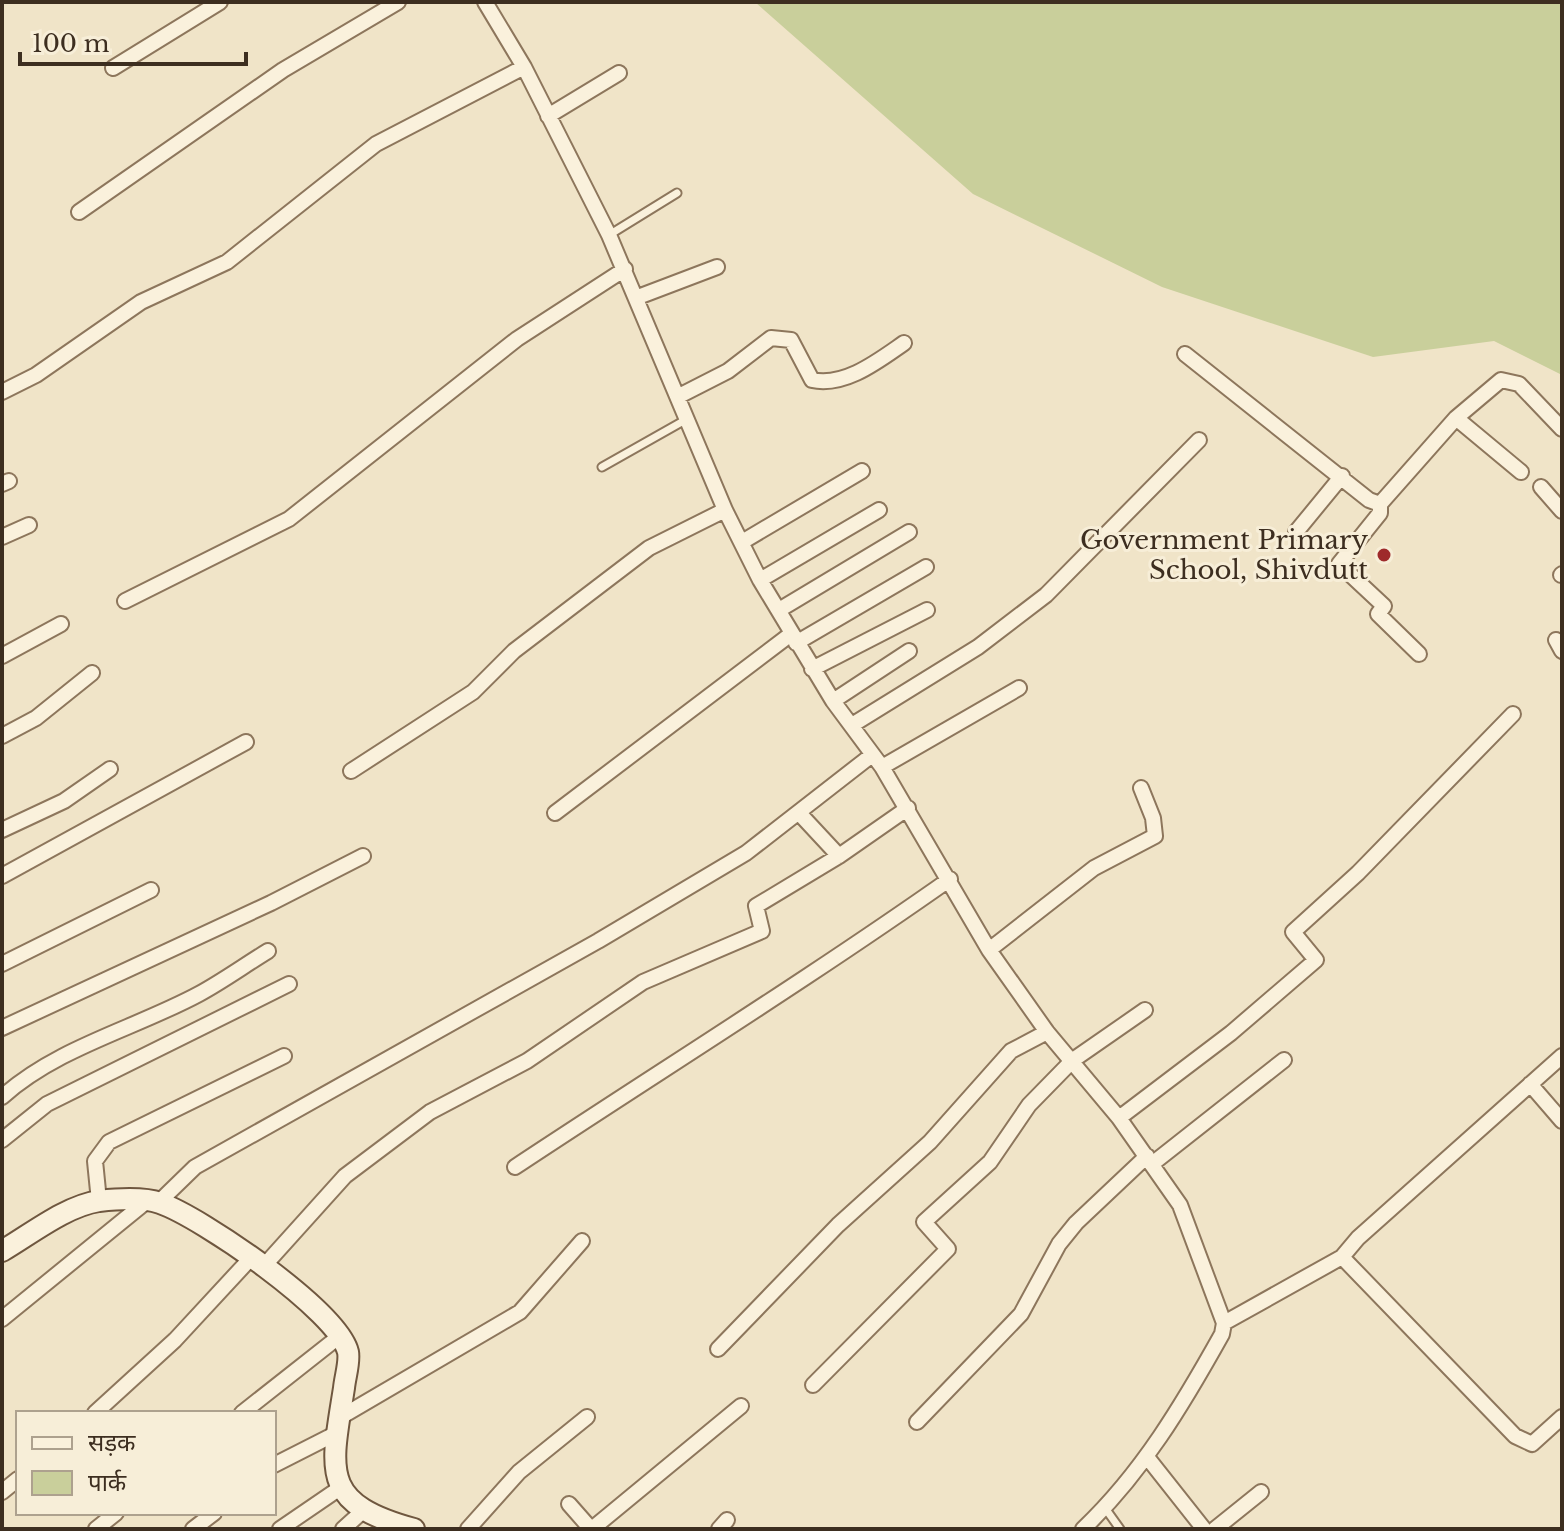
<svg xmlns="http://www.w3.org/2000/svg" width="1564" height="1531" viewBox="0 0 1564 1531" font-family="'Libre Baskerville','Noto Sans Devanagari',serif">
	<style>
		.green { fill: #c9cf9b }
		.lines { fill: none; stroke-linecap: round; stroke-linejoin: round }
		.lane-casing { stroke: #8d765c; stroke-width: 11 }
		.street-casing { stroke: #8d765c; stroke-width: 18 }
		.secondary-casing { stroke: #6f573f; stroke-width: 24 }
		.lane { stroke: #faf1dc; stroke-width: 7 }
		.street { stroke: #faf1dc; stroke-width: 14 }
		.secondary { stroke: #faf1dc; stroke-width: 20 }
		.poi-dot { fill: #9e2a2b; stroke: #f7eed8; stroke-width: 3 }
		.labels { text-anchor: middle; stroke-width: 6; stroke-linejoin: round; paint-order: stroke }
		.poi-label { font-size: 26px; fill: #3d2e20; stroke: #f7eed8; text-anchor: end }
	</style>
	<rect width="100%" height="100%" fill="#f0e4c8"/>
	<path class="green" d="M755,2H1562V375L1494,341L1373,357L1162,287L973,194Z"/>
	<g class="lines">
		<defs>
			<path id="lane" d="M609,235L677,193
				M602,467L687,419
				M1105,1508L1120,1529"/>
			<path id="street" d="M485,2L524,67L609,235L725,510L760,580L833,701L882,767L989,950L1047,1032L1119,1118L1180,1205L1224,1323L1222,1334C1183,1404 1142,1473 1083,1529
				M113,68L220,2
				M548,116L619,73
				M79,212L283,70L398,2
				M638,297L717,267
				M1185,354L1369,500L1380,504L1456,418L1501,380L1519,384L1562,429
				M2,392L36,375L141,302L227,262L376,144L524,67
				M679,396L728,371L771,338L791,340L812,380C845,387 878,361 904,343
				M1456,418L1521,472
				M2,484L9,481
				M1541,487L1562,511
				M1380,504V513L1339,564L1384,606L1378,614L1419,654
				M1296,532L1342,476
				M2,537L29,525
				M742,542L862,471
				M1561,575L1562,574
				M760,580L879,510
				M125,601L289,519L517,339L625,269
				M779,610L909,532
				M1556,640L1562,651
				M796,643L926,567
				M2,656L61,624
				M812,669L927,610
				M833,701L909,651
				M852,725L978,647L1046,595L1199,440
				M2,736L36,718L92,673
				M882,767L1019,688
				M351,771L473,692L514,651L649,548L725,510
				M555,813L791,634
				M799,813L839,856
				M2,830L64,801L110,769
				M2,876L246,742
				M989,950L1094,868L1155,836L1153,818L1141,788
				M2,964L151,890
				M2,1028L271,903L363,856
				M1530,1084L1562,1121
				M2,1097C58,1047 134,1029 199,994C223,981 245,965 268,951
				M1119,1118L1231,1033L1316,960L1293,932L1358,873L1513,714
				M2,1140L47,1104L289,984
				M1152,1164L1284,1060
				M515,1167C660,1071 808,979 950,879
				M99,1201L95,1161L109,1142L284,1056
				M159,1202L195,1167L598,941L746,853L872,755
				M1342,1257L1515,1436L1532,1444L1562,1417
				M263,1267L345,1176L430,1112L527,1061L643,982L762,931L756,906L839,856L908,808
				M2,1319L147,1201
				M1224,1323L1342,1257L1358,1238L1562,1056
				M718,1349L838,1225L930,1142L1011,1051L1047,1032
				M813,1385L948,1249L924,1222L990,1162L1029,1105L1073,1060L1145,1010
				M95,1413L175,1340L250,1259
				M242,1413L341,1335
				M339,1418L520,1312L582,1241
				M917,1422L1021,1314L1059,1244L1076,1223L1147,1156
				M1147,1457L1204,1529
				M274,1465L335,1434
				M2,1492L18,1479
				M569,1504L591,1529
				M96,1529L116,1513
				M193,1529L214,1513
				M280,1529L340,1488
				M343,1529L364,1510
				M468,1529L519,1472L587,1417
				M592,1529L741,1406
				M719,1529L727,1520
				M1215,1529L1261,1492"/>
			<path id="secondary" d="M2,1251C31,1234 66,1206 99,1201C117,1199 143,1197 160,1203C201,1217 338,1311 348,1352C350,1362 345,1377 344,1388C331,1471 319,1503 414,1529"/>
		</defs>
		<use href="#lane" class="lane-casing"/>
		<use href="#street" class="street-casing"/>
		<use href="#secondary" class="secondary-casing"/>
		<use href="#lane" class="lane"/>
		<use href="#street" class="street"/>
		<use href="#secondary" class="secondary"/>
	</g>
	<circle class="poi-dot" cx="1384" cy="555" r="8"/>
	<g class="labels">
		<g class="poi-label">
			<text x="1368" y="549">Government Primary<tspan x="1368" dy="30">School, Shivdutt</tspan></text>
		</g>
	</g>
	<rect width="1564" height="1531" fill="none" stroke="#3d2e20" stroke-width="8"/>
	<rect x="16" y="1411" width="260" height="104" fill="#f7eed8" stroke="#ada18e" stroke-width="2"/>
	<rect x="32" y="1437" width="40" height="12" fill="#faf1dc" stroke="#ada18e" stroke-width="2"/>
	<text x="88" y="1451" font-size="24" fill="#3d2e20">सड़क</text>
	<rect x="32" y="1471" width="40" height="24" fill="#c9cf9b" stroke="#ada18e" stroke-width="2"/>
	<text x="88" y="1491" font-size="24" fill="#3d2e20">पार्क</text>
	<path d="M20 52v12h226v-12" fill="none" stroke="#3d2e20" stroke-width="4"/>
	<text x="32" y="52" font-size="24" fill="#3d2e20" stroke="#f7eed8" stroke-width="6" paint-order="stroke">100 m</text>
</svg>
